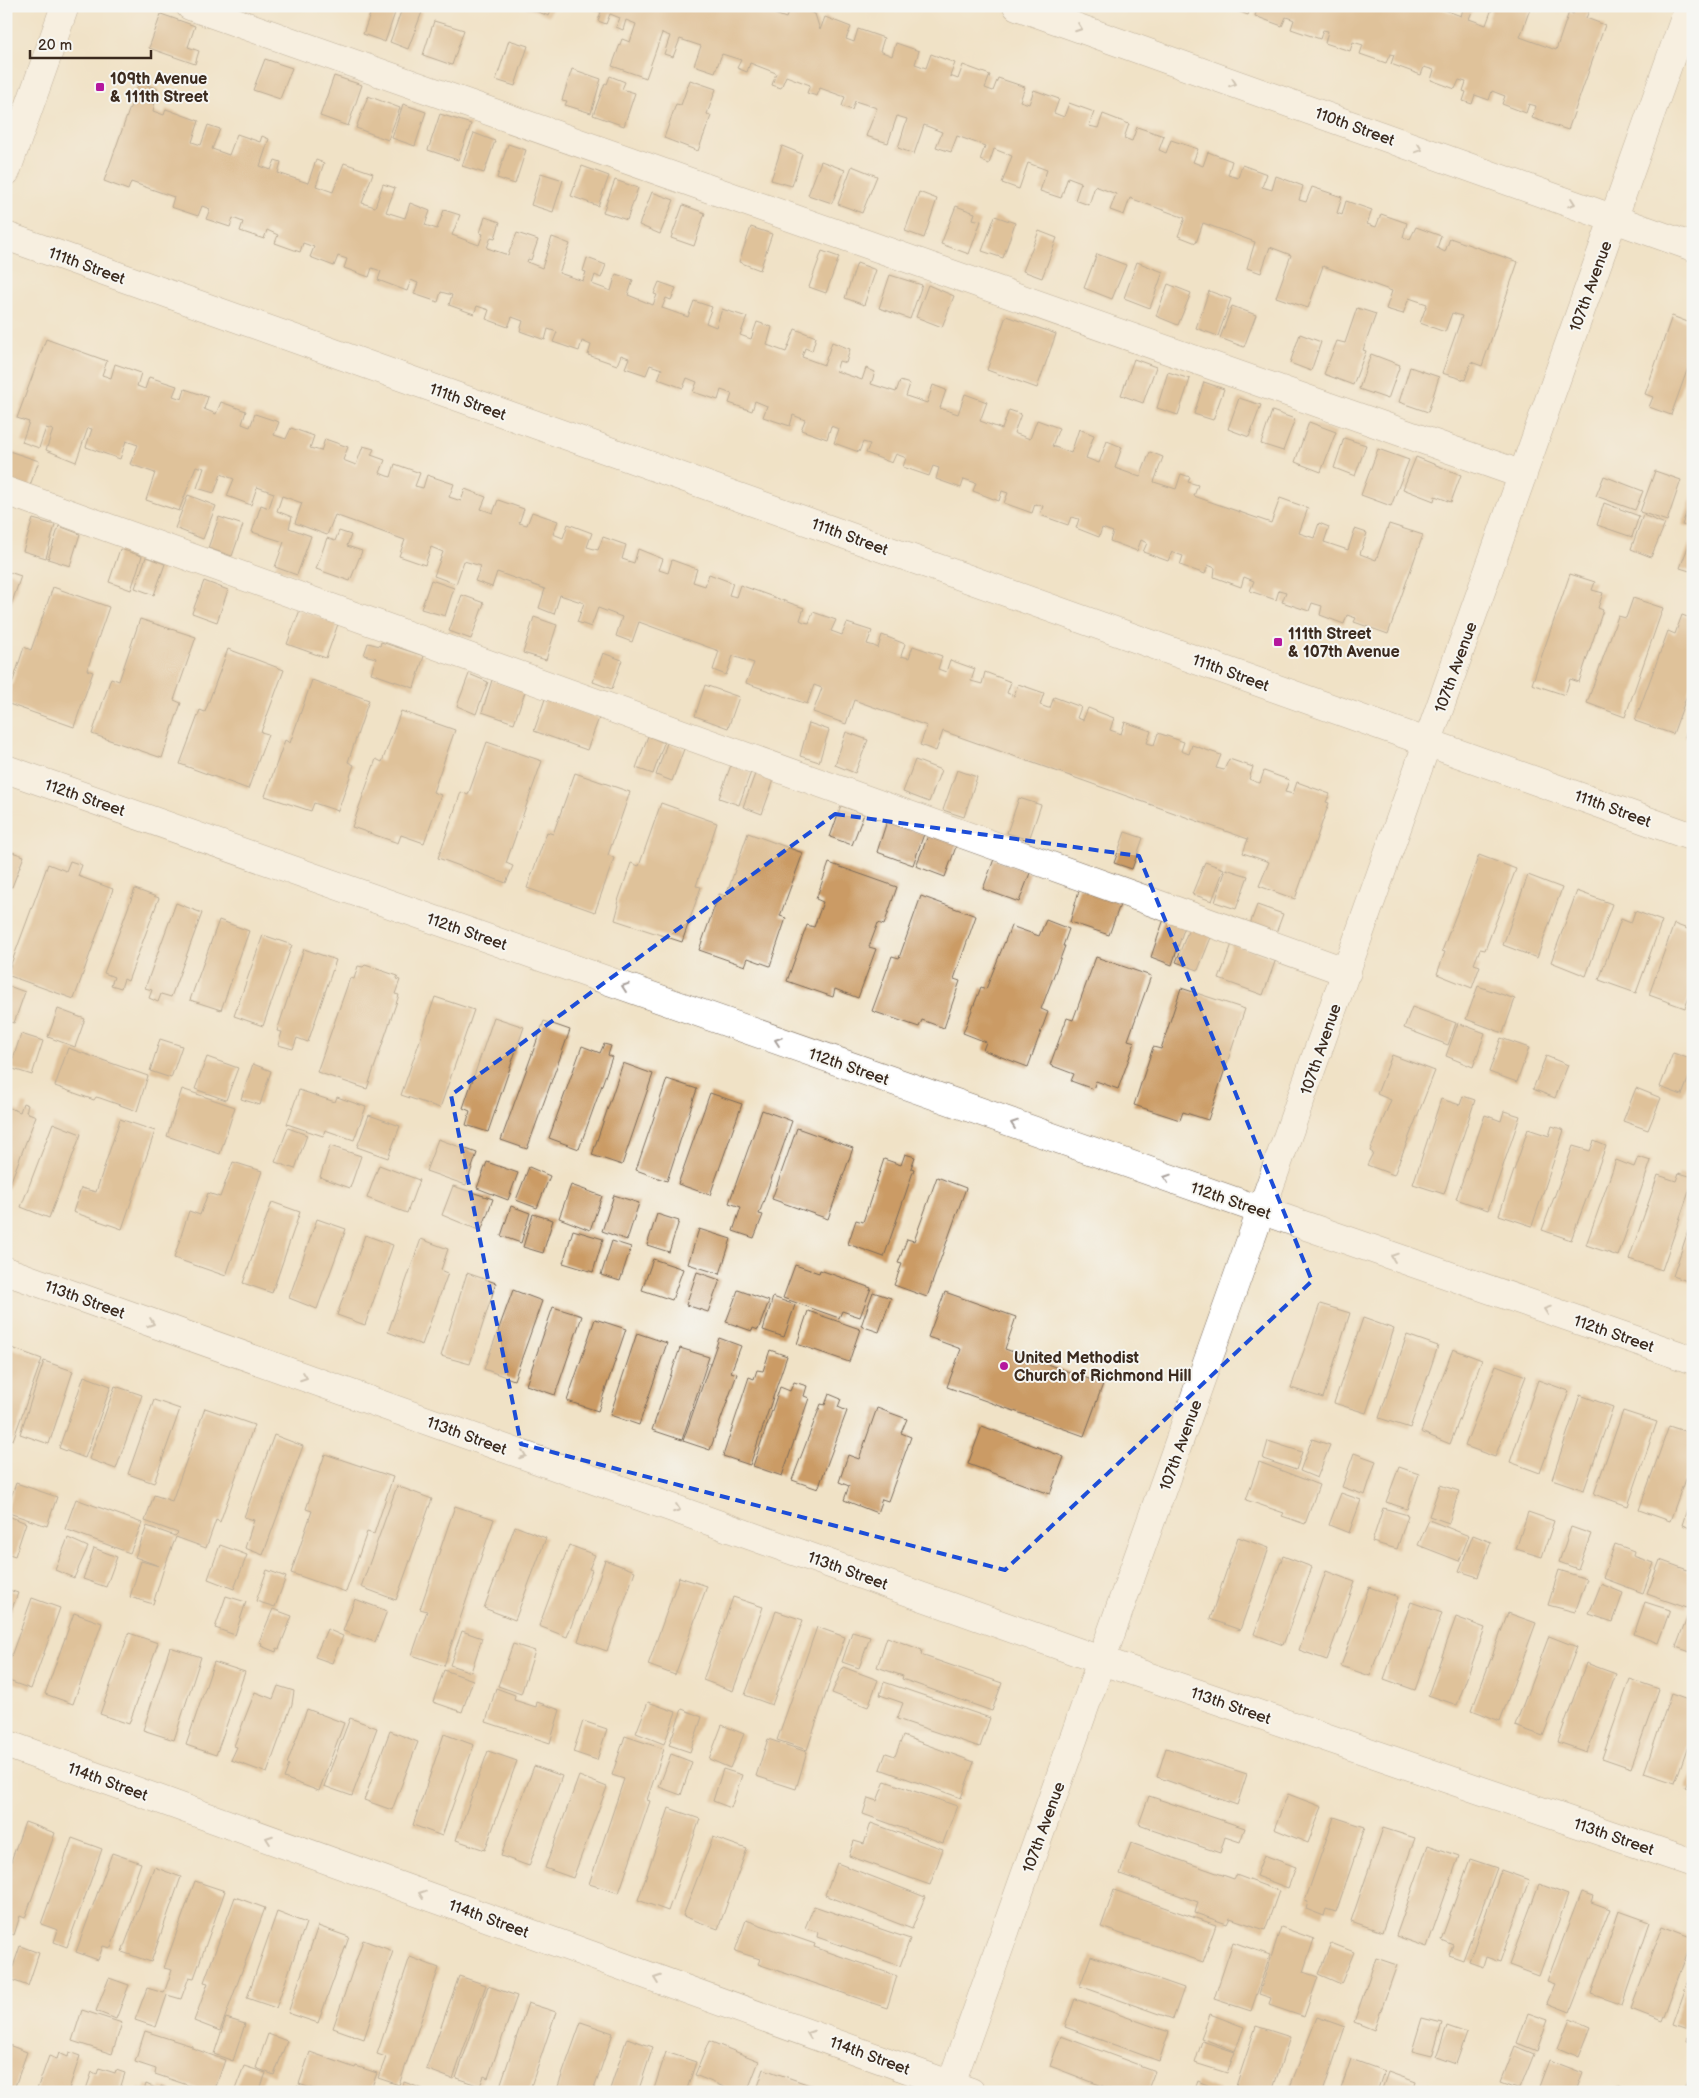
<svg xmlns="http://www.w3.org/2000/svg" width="1699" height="2098" viewBox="0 0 1699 2098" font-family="'Balsamiq Sans',sans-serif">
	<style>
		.building { fill: #cb9b65 }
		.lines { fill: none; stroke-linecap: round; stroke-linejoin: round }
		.minor-casing { stroke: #7a6a59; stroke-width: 29 }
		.minor { stroke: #fff; stroke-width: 28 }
		.oneway { stroke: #a79f9a }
		.marked { fill: none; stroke: #1d4ed8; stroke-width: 4; stroke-dasharray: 10 6; stroke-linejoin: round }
		.poi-dot { fill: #b5179e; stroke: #f6f6f2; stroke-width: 2 }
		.labels { text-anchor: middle; stroke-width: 4; stroke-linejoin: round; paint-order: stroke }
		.poi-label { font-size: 16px; font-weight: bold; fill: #3b2a1e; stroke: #f6f6f2; text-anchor: start }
		.street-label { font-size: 16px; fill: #3b2a1e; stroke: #f6f6f2 }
	</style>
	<rect width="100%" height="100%" fill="#f6f6f2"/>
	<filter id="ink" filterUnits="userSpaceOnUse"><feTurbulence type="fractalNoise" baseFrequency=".02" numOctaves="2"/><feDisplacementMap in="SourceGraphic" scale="10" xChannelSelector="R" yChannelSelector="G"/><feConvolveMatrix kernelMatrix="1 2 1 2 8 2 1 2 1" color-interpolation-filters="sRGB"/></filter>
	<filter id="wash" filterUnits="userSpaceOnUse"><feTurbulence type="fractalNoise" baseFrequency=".0096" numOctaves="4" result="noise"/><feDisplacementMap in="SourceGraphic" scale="20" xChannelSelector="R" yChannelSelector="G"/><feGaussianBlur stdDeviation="1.12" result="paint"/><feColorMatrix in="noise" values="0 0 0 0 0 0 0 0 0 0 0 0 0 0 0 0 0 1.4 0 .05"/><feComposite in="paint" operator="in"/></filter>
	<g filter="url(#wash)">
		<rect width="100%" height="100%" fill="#f0e2c6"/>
		<g id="blocks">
			<path class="building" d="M373,6L395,13L385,42L363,34Z
				M403,6L422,12L408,49L390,42Z
				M522,6H553L549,16Z
				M587,6H777L775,14L786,18L790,6H793L815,14L820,30L825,17L851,27L846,39L854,42L858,29L884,38L880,51L892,56L896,43L919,51L915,64L926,68L931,54L955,63L950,76L958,79L963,65L990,75L985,88L993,91L998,78L1025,87L1020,101L1029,104L1034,90L1059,99L1054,113L1064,117L1069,103L1094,112L1089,126L1098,128L1103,114L1129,124L1124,138L1132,141L1137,127L1164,136L1159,150L1166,153L1171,140L1198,149L1193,162L1203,166L1208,152L1232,161L1228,175L1238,178L1242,165L1267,174L1262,187L1272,190L1276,176L1303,186L1299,200L1306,202L1312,187L1342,197L1337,213L1342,215L1346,201L1372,210L1367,224L1376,227L1381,214L1407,223L1403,237L1410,239L1416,227L1441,236L1437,248L1445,252L1450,238L1518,262L1482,366L1471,362L1465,380L1442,373L1462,316L1452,313L1445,332L1420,323L1427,304L1409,298L1403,314L1386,309L1392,291L1323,266L1308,308L1276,297L1291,255L1270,247L1261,273L1247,268L1255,242L1203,223L1196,243L1178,236L1185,218L1130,198L1124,215L1110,210L1116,194L1095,186L1089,205L1075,200L1081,182L1068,177L1061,198L1040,191L1047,170L1028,163L1019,189L1002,183L1012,156L994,149L989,164L980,160L985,146L957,136L951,152L936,147L942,132L924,125L914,154L898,148L907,119L897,116L888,143L866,136L877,108L855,101L852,110L842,106L845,97L820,88L817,96L807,93L810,85L786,76L781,88L772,85L776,73L750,63L747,72L737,68L741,60L722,54L715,72L694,65L701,46L680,39L673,57L664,54L670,36L662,33L646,78L612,66L622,39L630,42L636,24L626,20L623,30L616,27L620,18L610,14L606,24L598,21L601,12Z
				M1225,6H1251L1248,15Z
				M1258,6H1434L1461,16L1464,6H1466L1473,9L1469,19L1486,25L1493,6H1531L1520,37L1556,50L1569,12L1573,14L1576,6H1596L1594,11L1590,9L1586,18L1605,25L1568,130L1532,118L1536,106L1529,104L1526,113L1502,104L1505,96L1492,91L1489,100L1475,95L1472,104L1463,101L1466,92L1463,91L1466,82L1459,80L1455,89L1431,80L1434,70L1424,67L1421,75L1391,64L1394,55L1390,54L1386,63L1360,54L1363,45L1353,42L1350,51L1325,43L1328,31L1323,30L1320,39L1291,29L1294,20L1292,19L1286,17L1282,26L1255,16Z
				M161,14L195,26L188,47L199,51L195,64L149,48Z
				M434,21L464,30L452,65L423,55Z
				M509,40L528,46L515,86L496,80Z
				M265,59L292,68L280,99L253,90Z
				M572,69L601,79L591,113L565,105L567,101L562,100Z
				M334,76L362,85L348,126L320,116Z
				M610,76L625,82L622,89L635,93L624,126L593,115L605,83L607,84Z
				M690,80L716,89L707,114L711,116L698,151L664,138L676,104L681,105Z
				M139,82L158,89L153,111L164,115L166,109L199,121L192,142L201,145L208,125L220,129L212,149L229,155L237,134L260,142L262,136L269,139L260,166L271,170L275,160L281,162L278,173L308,183L316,160L324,163L316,186L333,192L344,163L373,173L362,203L375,207L383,184L395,188L386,212L405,218L410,203L430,211L425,225L437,229L444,210L460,215L452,235L479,245L483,234L480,233L485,217L500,222L495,238L491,237L487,248L508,255L517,233L538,240L531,260L528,259L527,262L542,268L552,237L555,238L570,244L559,273L583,281L586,272L583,271L587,258L606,265L601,278L595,275L592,284L611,291L616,274L633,280L628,295L653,305L657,295L654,294L659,282L676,288L671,300L666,298L662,308L688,317L694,301L712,307L706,323L716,327L722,309L747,317L740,335L751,339L757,322L772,327L767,345L786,352L795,329L816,337L812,351L805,348L802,357L824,365L832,342L850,349L846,363L839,361L836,371L862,380L866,368L875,372L871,384L896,392L900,381L910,384L906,396L927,403L933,385L946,390L940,408L958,414L965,394L987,402L980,421L1002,429L1009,410L1021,414L1014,433L1030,439L1037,420L1059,428L1052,446L1071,453L1079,429L1094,435L1086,458L1099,463L1107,441L1122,447L1115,468L1140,477L1150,452L1163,457L1154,482L1176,489L1181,474L1190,477L1188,482L1198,485L1194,496L1271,523L1280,498L1308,508L1299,533L1314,538L1319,523L1329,527L1324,542L1348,550L1355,529L1367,533L1360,554L1376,560L1389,524L1423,535L1388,634L1354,622L1356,618L1347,615L1344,624L1320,615L1322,606L1312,603L1309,611L1282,602L1286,592L1279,590L1276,600L1250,591L1254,581L1244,577L1241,587L1214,577L1215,568L1208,565L1205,574L1180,565L1183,556L1172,552L1168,561L1143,552L1147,543L1141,540L1137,551L1110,541L1113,532L1102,528L1099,537L1076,528L1079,519L1071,517L1068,525L1040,515L1043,506L1035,504L1032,513L1004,503L1008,493L1002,491L999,501L973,491L976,483L964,479L961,488L936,479L939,468L933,466L929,476L903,467L906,458L904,457L896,454L892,463L866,453L870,444L863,442L859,452L834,443L839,429L836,428L831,426L827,439L801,430L805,420L793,415L790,426L763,417L767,406L755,401L752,411L729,403L732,394L721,390L718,400L693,392L697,382L687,378L683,388L658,379L662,369L650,365L646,375L625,368L629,358L621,355L617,365L588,355L591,345L582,341L579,351L553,342L557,332L548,329L545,340L520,331L523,321L512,317L508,327L486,319L489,310L477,306L474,314L449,305L452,295L441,292L438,302L414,294L418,283L411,280L407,291L378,280L381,271L372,268L369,277L344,268L347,259L338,256L334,266L310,257L314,247L303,243L300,252L275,243L278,235L267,230L264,239L240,231L243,222L233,218L230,227L206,219L210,209L202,206L198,216L171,207L174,197L131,182L128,190L104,181Z
				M368,96L400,108L388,140L356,128Z
				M403,104L426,112L415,146L392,138Z
				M440,114L471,124L458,160L428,150Z
				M474,133L495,141L484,173L462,166Z
				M508,144L526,150L515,184L497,178Z
				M782,146L802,154L792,186L771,180Z
				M821,161L845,170L832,203L808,195Z
				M582,166L609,176L598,206L571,196Z
				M852,166L877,176L862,213L838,204Z
				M541,173L563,180L553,212L531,205Z
				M615,180L638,188L627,220L603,212Z
				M652,192L674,200L660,234L639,225Z
				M919,192L937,199L924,238L905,231Z
				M683,205L705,213L694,246L671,238Z
				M956,206L975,213L973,219L981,221L969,254L941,244Z
				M995,216L1015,223L1003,258L982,251Z
				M751,227L772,234L760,270L739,262Z
				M1039,231L1057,238L1042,278L1023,271Z
				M822,251L839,257L826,293L809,287Z
				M1097,254L1126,265L1112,299L1084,288Z
				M1137,262L1163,272L1150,308L1124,298Z
				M857,263L876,270L864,305L845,298Z
				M890,275L922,285L910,319L879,308Z
				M1168,284L1191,293L1178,325L1156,316Z
				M928,285L954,296L942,327L916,317Z
				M1209,291L1231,299L1218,336L1196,328Z
				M1232,306L1256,315L1244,347L1220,338Z
				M1357,308L1376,314L1363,350L1366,351L1353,385L1324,374L1337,341L1345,343Z
				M1006,316L1056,334L1037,388L987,370Z
				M1672,316L1693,324V354L1671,415L1649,407L1653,397L1645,394Z
				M1300,334L1321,342L1311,371L1290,363Z
				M46,339L107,361L102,375L111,378L115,364L141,373L137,386L145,389L149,377L177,386L173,396L182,399L185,389L208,397L204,409L216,414L221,402L246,411L242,424L247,426L250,427L255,414L279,422L274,435L286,439L291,428L314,436L310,448L321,451L325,439L348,447L343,460L356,465L363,446L374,449L371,455L385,460L380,473L387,476L391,477L395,464L420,473L415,486L423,488L427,475L454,484L449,497L461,501L465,489L486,497L481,509L493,513L498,500L524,509L519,523L527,525L532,512L558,521L553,534L563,538L568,524L592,533L587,547L598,550L603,537L626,545L622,559L634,563L638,549L663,559L659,570L668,573L672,560L697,569L693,582L705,586L709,574L733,583L729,595L736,597L740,585L804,608L800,620L804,622L809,623L813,612L836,620L831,631L842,635L847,623L872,631L867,644L874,646L878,648L882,635L905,644L901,656L909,658L913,646L942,656L938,669L946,672L950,660L975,669L971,681L982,684L985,672L1011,682L1007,693L1014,696L1018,684L1044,693L1040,705L1048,708H1050L1054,697L1081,707L1077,718L1083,720L1088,708L1114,718L1110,730L1121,734L1125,722L1151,731L1147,743L1154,745L1158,733L1184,742L1181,751L1189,754L1192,745L1221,755L1216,768L1224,770L1229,759L1253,767L1249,779L1256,782L1260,783L1264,771L1289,780L1285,792L1293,794L1297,782L1330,794L1326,802L1329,803L1295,899L1259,886L1269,862L1243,853L1248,839L943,731L936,751L920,745L927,726L854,700L846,724L813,712L822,688L814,685L807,704L746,683L754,663L733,656L726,675L713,670L719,651L639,622L632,642L616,636L622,617L598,608L591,627L577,622L584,603L560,595L554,614L539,608L545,589L497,572L492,587L475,581L481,566L464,561L456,584L434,576L443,552L431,547L425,565L399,556L405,540L335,515L327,535L295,523L302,503L282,496L277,511L292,517L289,528L311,536L297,575L275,567L284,542L252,532L261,505L269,508L274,493L257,487L251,505L227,496L234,479L221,474L214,493L197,488L204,468L196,466L179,511L146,500L155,473L130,464L138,445L126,441L120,459L86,447L92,429L88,428L76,462L46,450L53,430L46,428L39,448L22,442L29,422L17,418Z
				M1371,354L1400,365L1388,399L1359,389Z
				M1134,359L1156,367L1143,403L1121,395Z
				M1410,367L1439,377L1428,412L1399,402Z
				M1168,372L1190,379L1178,415L1157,408Z
				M1204,382L1224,389L1213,420L1194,414Z
				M1239,398L1261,405L1249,437L1228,429Z
				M1272,411L1295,419L1283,451L1261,444Z
				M1309,422L1336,432L1321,472L1295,462Z
				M1344,438L1366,445L1355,476L1334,468Z
				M1378,449L1409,460L1391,506L1361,495Z
				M6,450L39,461L29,488L6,480Z
				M1416,457L1461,475L1451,502L1435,496L1434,501L1403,489Z
				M1655,471L1681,480L1667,521L1640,512Z
				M1604,476L1643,491L1635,510L1596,496Z
				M1693,493V528L1682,525Z
				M188,495L216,506L203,539L175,528Z
				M1604,503L1639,516L1632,537L1597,525Z
				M1643,515L1665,524L1651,557L1631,549Z
				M219,517L243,525L232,556L208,548Z
				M33,519L55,525L46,558L23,551Z
				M59,526L80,534L70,566L48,559Z
				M339,531L351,535L347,546L362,551L350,581L316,569L327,538L335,541Z
				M1693,534V572L1680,568Z
				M120,549L142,556L131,590L109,582Z
				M146,557L165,564L154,595L135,588Z
				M6,571L21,576L7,617H6Z
				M1570,574L1595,582L1592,590L1603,593L1598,608L1603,610L1579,682L1570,679L1565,695L1532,684Z
				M431,580L454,588L445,616L421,609Z
				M204,581L228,590L217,622L192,613Z
				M53,587L109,607L87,670L93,672L74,727L6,703L24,647L31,650Z
				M462,595L484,603L471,639L449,631Z
				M1633,598L1663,608L1625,717L1587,703L1618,616L1626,618Z
				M300,610L338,624L326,658L287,644Z
				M1682,615L1693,619V679L1673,734L1635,721L1668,631L1675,634Z
				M534,617L557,625L546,660L523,653Z
				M140,619L196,637L174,700L181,703L162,758L92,734L111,678L119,681Z
				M381,642L424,656L414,688L371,673L376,658L364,655L368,643L380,646Z
				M228,649L284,670L261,732L268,734L248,789L180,764L200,710L205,712Z
				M603,653L622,660L612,689L593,682Z
				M469,674L488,682L476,714L457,706Z
				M312,680L369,700L348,762L354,765L338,811L314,803L311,811L265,796L285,740L290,743Z
				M492,680L525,692L514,723L482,712Z
				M705,685L739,697L728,728L695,716Z
				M545,699L599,718L587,750L534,731Z
				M401,711L455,730L433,792L441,795L424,843L401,835L398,843L352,827L376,759L382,762Z
				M1692,715H1693V740L1685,737Z
				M809,723L829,730L819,762L800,756Z
				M846,732L868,740L855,773L835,765Z
				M648,736L664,743L653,774L636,768Z
				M487,742L542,761L506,863L513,866L506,883L438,858L461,792L468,795Z
				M667,743L684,749L672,781L656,775Z
				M915,760L941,770L929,802L903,792Z
				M731,765L751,772L739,805L719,798Z
				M957,770L977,777L964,817L943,810Z
				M575,773L630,792L608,855L614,858L595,912L527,888L547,832L553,834Z
				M755,774L774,780L762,814L743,807Z
				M1019,798L1041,805L1029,840L1007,833Z
				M661,803L717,823L696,886L701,887L682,942L615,920L619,905L617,904L631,863L639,866Z
				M841,806L864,814L852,845L830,837Z
				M887,821L924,834L913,865L877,852Z
				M1125,832L1143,838L1132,869L1114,863Z
				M748,833L803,853L780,916L786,918L770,966L748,958L745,966L699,950L719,894L726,896Z
				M929,833L957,844L945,877L916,866Z
				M6,850L24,856L12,887L6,885Z
				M1479,855L1516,869L1485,950L1480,949L1474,964L1480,966L1472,988L1437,974L1445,952L1442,951Z
				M994,859L1030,873L1019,902L983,889Z
				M70,861L82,865L78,876L113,889L74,999L7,975L48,864L66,871Z
				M1205,862L1224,869L1212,901L1192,894Z
				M829,863L897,887L884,925L878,923L869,947L876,949L858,998L835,989L833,997L787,981L807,925L814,927L823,902L816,899Z
				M1226,869L1248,876L1236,909L1215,902Z
				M1528,875L1562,888L1537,958L1503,945Z
				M1080,887L1121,902L1109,935L1070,922Z
				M135,889L159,898L128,981L124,979L121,988L111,985L114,977L104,973Z
				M1577,891L1612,904L1586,976L1551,962Z
				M921,896L976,916L954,979L960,981L944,1028L922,1020L919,1027L872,1011L892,956L899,958Z
				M176,903L202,913L171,997L161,994L158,1002L149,998L152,990L145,988Z
				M1257,905L1283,914L1276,933L1250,924Z
				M1635,911L1662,921L1636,993L1599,980L1621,919L1631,923Z
				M1164,919L1185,926L1172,965L1151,957Z
				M219,920L249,931L221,1010L190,1000Z
				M1046,920L1069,929L1063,946H1065L1041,1009L1048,1012L1028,1067L983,1050L986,1042L963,1033L981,987L986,989L1011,926L1039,936Z
				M1674,924L1693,931V987L1685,1008L1649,995Z
				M1190,926L1212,935L1198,970L1176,962Z
				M263,935L292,945L263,1026L234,1016Z
				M1232,944L1276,959L1263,995L1219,979Z
				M304,949L336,960L308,1042L297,1038L293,1049L278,1045L282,1032L277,1031Z
				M1096,957L1151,976L1128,1040L1135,1042L1118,1089L1096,1081L1093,1089L1071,1081L1074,1074L1050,1065L1067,1018L1073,1020Z
				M365,965L398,976L396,979L400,980L395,994L399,995L367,1089L317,1072L350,978L354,979L358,966L363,967Z
				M6,985L25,992L14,1023L6,1021Z
				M1478,986L1515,999L1503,1033L1466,1019Z
				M1181,988L1245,1009L1208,1120L1183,1112L1180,1120L1134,1105L1153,1047L1161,1049Z
				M435,997L474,1010L440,1108L401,1095Z
				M1412,1007L1456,1023L1448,1045L1404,1028Z
				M58,1009L85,1019L75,1047L48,1037Z
				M494,1017L524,1027L488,1132L466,1125L470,1111L463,1108Z
				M544,1021L570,1030L527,1149L501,1140Z
				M1458,1023L1485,1033L1473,1067L1446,1056Z
				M21,1034L43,1041L32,1075L10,1068Z
				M1501,1038L1529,1048L1517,1082L1489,1072Z
				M160,1039L182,1046L171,1078L150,1071Z
				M604,1044L611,1046L608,1055L612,1057L579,1149L549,1138L582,1046L600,1053Z
				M68,1048L148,1076L137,1111L100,1098L96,1097L94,1100L55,1086Z
				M1673,1053L1693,1060V1067L1682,1095L1660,1087Z
				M1392,1055L1435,1071L1394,1175L1367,1165L1373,1153L1370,1151L1391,1100L1377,1094Z
				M1546,1056L1568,1065L1555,1098L1533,1089Z
				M207,1057L238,1068L226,1100L195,1089Z
				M623,1063L653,1074L622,1165L592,1155Z
				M253,1064L271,1071L260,1105L241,1099Z
				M667,1079L697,1089L667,1181L636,1170Z
				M1636,1088L1661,1098L1648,1130L1623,1121Z
				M182,1089L235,1107L220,1154L167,1136Z
				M299,1090L335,1102L337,1097L366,1107L354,1140L325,1130L323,1136L287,1124Z
				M710,1093L742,1104L710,1195L678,1184Z
				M1463,1096L1475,1100L1444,1194L1413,1184L1441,1099L1460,1105Z
				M23,1103L28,1105L26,1112L36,1116L6,1194V1108L7,1107L20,1112Z
				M762,1110L792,1121L759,1214L763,1215L754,1238L733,1231L741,1207L729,1203Z
				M1504,1111L1520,1116L1488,1210L1456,1199L1485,1115L1501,1121Z
				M369,1115L400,1126L388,1158L357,1147Z
				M120,1119L155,1131L122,1229L73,1212L81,1188L96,1192Z
				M53,1123L81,1134L49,1218L21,1207Z
				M1552,1126L1564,1130L1532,1226L1499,1215L1528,1129L1549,1136Z
				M288,1128L307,1135L295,1169L275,1162Z
				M797,1128L853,1148L828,1219L772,1199Z
				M438,1139L477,1153L466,1185L426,1171Z
				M1594,1141L1606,1146L1571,1240L1542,1230L1573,1146L1590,1151Z
				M330,1146L361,1156L350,1188L320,1177Z
				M905,1154L915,1157L911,1168L914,1169L884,1257L848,1244L856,1220L863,1222L884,1159L901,1165Z
				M1638,1157L1651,1161L1618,1256L1586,1245L1616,1160L1634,1167Z
				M233,1162L262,1171L226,1276L174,1258L189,1211L200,1215L208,1193L220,1197Z
				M487,1162L518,1173L508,1200L477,1188Z
				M379,1165L419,1180L407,1213L367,1198Z
				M529,1167L550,1176L537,1208L516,1200Z
				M1679,1173L1693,1177V1180L1662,1270L1629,1259L1658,1175L1676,1181Z
				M937,1177L966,1188L927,1297L894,1285L902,1264L898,1263L907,1239L914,1241Z
				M571,1185L602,1196L590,1230L559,1218Z
				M453,1186L493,1199L481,1231L442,1215Z
				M614,1195L639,1203L627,1240L602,1231Z
				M272,1202L300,1212L272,1293L243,1283Z
				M511,1206L530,1213L521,1243L501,1236Z
				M533,1214L553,1220L543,1253L523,1247Z
				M657,1214L679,1221L669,1252L647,1245Z
				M317,1219L346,1229L317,1309L289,1298Z
				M1692,1219H1693V1283L1673,1276Z
				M699,1229L731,1239L720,1274L688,1264Z
				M573,1230L603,1239L593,1272L563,1263Z
				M365,1235L393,1245L365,1325L337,1315Z
				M421,1239L448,1249L441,1270L448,1273L422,1345L388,1332Z
				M612,1241L631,1247L620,1281L601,1275Z
				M653,1259L683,1269L672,1300L642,1290Z
				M795,1265L819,1273L820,1270L871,1288L860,1317L842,1311L839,1318L783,1298Z
				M697,1272L720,1280L708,1312L686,1305Z
				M467,1273L496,1283L470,1364L441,1356Z
				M513,1290L542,1301L514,1380L484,1369Z
				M738,1290L769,1301L758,1330L753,1328L752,1331L726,1322Z
				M873,1292L891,1298L879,1332L861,1326Z
				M945,1292L1016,1317L1005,1349L1103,1384L1084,1436L947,1387L961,1349L928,1337Z
				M773,1297L795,1305L784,1337L763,1330Z
				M1320,1304L1350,1313L1323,1398L1291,1388Z
				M553,1307L582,1316L555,1395L526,1385Z
				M808,1311L860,1329L849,1362L797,1344Z
				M1363,1318L1394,1329L1366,1413L1334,1403Z
				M595,1319L626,1329L598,1411L567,1401Z
				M637,1333L667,1343L639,1425L610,1415Z
				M1407,1335L1438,1346L1410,1428L1379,1418Z
				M719,1338L741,1346L731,1372L737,1374L710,1450L683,1441Z
				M12,1348L42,1359L13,1440L6,1437V1365Z
				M680,1348L709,1357L682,1440L652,1430Z
				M1453,1349L1482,1360L1450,1444L1421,1432Z
				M770,1350L787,1356L750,1465L723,1456L749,1377L754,1379L757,1370L763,1371Z
				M44,1361L73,1371L49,1444L20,1434Z
				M1496,1365L1526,1376L1495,1457L1465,1446Z
				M84,1376L111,1386L85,1458L59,1448Z
				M1538,1380L1569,1391L1540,1473L1510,1462Z
				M794,1382L807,1386L804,1396L809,1398L782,1476L753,1466L780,1387L790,1391Z
				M115,1386L142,1395L116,1469L89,1459Z
				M829,1394L841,1399L838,1407L847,1411L818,1489L792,1480L821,1404L825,1405Z
				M1580,1395L1613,1407L1584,1490L1552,1479Z
				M154,1400L180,1409L154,1483L128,1474Z
				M205,1408L254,1425L220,1522L216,1520L206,1548L176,1537L164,1568L153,1604L130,1597L141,1561L159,1566L135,1557L147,1526L175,1536L178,1533L145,1521L154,1495L172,1501Z
				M877,1408L907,1419L901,1433L911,1437L888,1501L882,1499L877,1513L844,1500L849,1486L839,1482L848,1455L859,1459Z
				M1623,1411L1657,1422L1628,1506L1594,1494Z
				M982,1426L1064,1457L1050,1494L968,1464Z
				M1669,1426L1693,1434V1457L1670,1521L1639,1510Z
				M274,1435L303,1446L263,1555L245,1548L254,1520L244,1517Z
				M1312,1439L1330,1445L1317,1478L1300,1471Z
				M1268,1441L1302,1452L1296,1470L1263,1459Z
				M1354,1453L1376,1461L1365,1495L1342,1487Z
				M325,1454L393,1477L374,1534L367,1532L346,1592L291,1573L312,1511L306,1509Z
				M1259,1462L1319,1485L1305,1524L1282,1516L1284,1513L1246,1500Z
				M1399,1467L1419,1474L1407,1509L1386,1502Z
				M16,1483L57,1497L47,1526L6,1512Z
				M1440,1485L1459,1491L1449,1523L1429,1516Z
				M397,1486L432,1499L396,1600L361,1587Z
				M1341,1493L1361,1500L1349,1533L1329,1525Z
				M1692,1494H1693V1529L1682,1525Z
				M76,1499L142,1523L130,1553L65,1529Z
				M455,1506L494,1519L444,1666L412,1655L427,1611L420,1609Z
				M1383,1508L1408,1515L1397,1549L1372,1542Z
				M1528,1512L1554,1521L1542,1557L1516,1549Z
				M6,1515L26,1523L15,1556L6,1553Z
				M1429,1520L1469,1536L1459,1561L1418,1545Z
				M515,1526L546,1538L515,1620L484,1608Z
				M1571,1527L1591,1534L1578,1569L1559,1562Z
				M1473,1535L1491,1542L1478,1577L1459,1571Z
				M1238,1537L1269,1548L1240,1630L1210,1619Z
				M68,1538L88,1547L74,1578L55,1570Z
				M1615,1544L1634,1551L1633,1556L1654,1563L1643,1593L1603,1578Z
				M220,1545L247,1555L234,1589L208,1579Z
				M569,1545L595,1555L589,1569L592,1570L567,1637L539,1626Z
				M94,1548L117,1557L106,1587L83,1579Z
				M1283,1556L1312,1567L1283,1645L1254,1634Z
				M605,1560L635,1571L607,1651L578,1641Z
				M1660,1560L1693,1572V1594L1687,1608L1647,1594Z
				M267,1570L286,1577L275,1607L256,1601Z
				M1559,1570L1587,1579L1575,1612L1548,1605Z
				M1326,1571L1355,1582L1327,1660L1299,1650Z
				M679,1577L707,1586L675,1675L648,1665Z
				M1601,1584L1623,1593L1613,1622L1589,1614Z
				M1369,1587L1398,1597L1370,1676L1341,1666Z
				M6,1589L18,1593L6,1624Z
				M226,1596L246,1602L235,1635L215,1628Z
				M733,1597L763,1607L733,1691L703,1680Z
				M32,1598L60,1608L31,1689L6,1680V1670Z
				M355,1599L387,1611L375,1642L343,1631Z
				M1411,1602L1442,1613L1415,1690L1384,1679Z
				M1645,1602L1670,1610L1658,1643L1634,1634Z
				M273,1609L292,1616L279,1649L277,1648L276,1652L261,1646L262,1643L259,1642Z
				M776,1611L803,1620L772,1705L745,1695Z
				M74,1613L102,1623L73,1704L45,1694Z
				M1508,1613L1536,1623L1500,1721L1472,1710Z
				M1689,1613L1693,1615V1653L1676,1647Z
				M1456,1617L1485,1628L1457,1705L1428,1695Z
				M817,1627L845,1637L807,1750L777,1740Z
				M327,1629L343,1636L332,1663L315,1657Z
				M462,1631L482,1638L471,1672L450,1665Z
				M852,1632L870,1637L859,1668L842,1662Z
				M129,1633L158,1643L129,1724L100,1714Z
				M1549,1636L1577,1647L1543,1736L1515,1726Z
				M887,1637L922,1650L921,1655L1002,1683L992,1711L902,1679L903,1676L877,1667Z
				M513,1644L535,1651L521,1694L498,1686Z
				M170,1647L201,1657L174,1740L143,1730Z
				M214,1662L245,1672L216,1755L186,1745Z
				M1586,1663L1616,1674L1587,1752L1558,1742Z
				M843,1667L878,1680L868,1707L832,1693Z
				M444,1670L473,1680L462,1712L433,1702Z
				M1630,1679L1659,1689L1631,1768L1602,1758Z
				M884,1682L990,1718L980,1747L897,1719L903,1703L880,1695Z
				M278,1686L294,1691L292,1704L267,1773L231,1760L237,1747L234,1746L255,1692L273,1699Z
				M496,1688L515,1695L514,1700L536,1707L537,1702L560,1710L550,1743L486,1722Z
				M1671,1694L1693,1702V1731L1675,1783L1644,1773Z
				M648,1702L676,1712L664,1744L636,1733Z
				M307,1709L344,1723L319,1791L284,1778L289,1765L287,1764Z
				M682,1709L702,1717L690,1752L669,1745Z
				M350,1718L377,1728L352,1796L324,1786Z
				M583,1721L607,1729L597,1760L573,1752Z
				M722,1725L744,1734L730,1768L709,1759Z
				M390,1731L418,1742L392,1810L364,1800Z
				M444,1734L474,1745L442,1836L413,1825Z
				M625,1736L664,1749L647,1800L650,1801L619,1893L589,1884L624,1779L612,1775Z
				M903,1736L974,1762L961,1798L880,1769L886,1753L895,1756Z
				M768,1739L807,1752L796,1789L756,1776Z
				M1166,1748L1247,1774L1237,1805L1157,1777Z
				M488,1751L517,1761L485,1850L456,1840Z
				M671,1754L692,1762L681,1795L659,1787Z
				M534,1766L562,1776L529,1866L501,1856Z
				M723,1769L742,1775L731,1808L713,1801Z
				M1693,1771V1791L1685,1788Z
				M579,1776L607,1787L573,1878L545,1868Z
				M885,1781L957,1806L943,1843L863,1814L868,1798L877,1801Z
				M1288,1794L1322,1807L1308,1843L1274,1829Z
				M1149,1796L1245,1828L1240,1842L1225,1837L1220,1853L1149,1829L1150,1828L1139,1824Z
				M669,1808L700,1819L668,1911L638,1900Z
				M1334,1817L1365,1827L1336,1912L1326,1909L1324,1916L1306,1909L1308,1902L1305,1901Z
				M25,1822L55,1833L25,1918L20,1916L14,1935L6,1932V1875Z
				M871,1823L943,1849L930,1885L849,1856L854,1841L864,1844Z
				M1383,1828L1415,1838L1382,1932L1351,1921Z
				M713,1837L747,1849L718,1929L683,1916Z
				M72,1838L102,1849L67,1947L54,1942L58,1930L41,1924Z
				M1131,1843L1234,1879L1236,1875L1279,1891L1265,1930L1230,1918L1227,1924L1195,1913L1198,1902L1120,1874Z
				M1428,1845L1459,1856L1427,1947L1396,1936Z
				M112,1853L141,1863L111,1948L103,1946L98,1960L76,1952Z
				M1264,1855L1296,1867L1288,1888L1256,1876Z
				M1470,1859L1497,1868L1463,1960L1449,1955L1453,1945L1441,1940Z
				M837,1863L925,1897L912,1929L825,1895Z
				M154,1867L181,1877L151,1962L122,1952Z
				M1501,1870L1529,1880L1500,1962L1486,1957L1483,1967L1469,1962Z
				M195,1881L225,1891L194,1978L189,1977L181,1999L167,1995L156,2027L135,2020L147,1988L164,1993L172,1970L164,1968Z
				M1539,1884L1568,1895L1539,1976L1509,1965Z
				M1114,1890L1216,1925L1203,1962L1101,1927Z
				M1581,1892L1593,1896L1591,1902L1610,1909L1570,2012L1547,2003L1555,1984L1547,1981Z
				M235,1897L265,1908L220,2031L194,2021L208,1983L204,1982Z
				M814,1906L910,1939L900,1966L817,1937L818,1932L805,1928Z
				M1619,1911L1650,1922L1622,2005L1591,1994Z
				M277,1912L306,1923L276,2008L247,1998Z
				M746,1920L815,1944L814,1947L897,1976L887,2008L758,1964L760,1959L735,1951Z
				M318,1926L349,1937L318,2023L288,2013Z
				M1662,1926L1693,1938L1662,2021L1631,2009Z
				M1281,1927L1314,1939L1303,1972L1318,1977L1304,2017L1269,2005L1271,1998L1259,1994Z
				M363,1940L393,1951L364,2039L333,2028Z
				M1233,1942L1270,1955L1251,2011L1214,1999Z
				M1331,1943L1354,1952L1341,1984L1318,1974Z
				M20,1946L39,1953L28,1986L9,1979Z
				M1091,1956L1184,1988L1173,2019L1080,1986Z
				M410,1957L439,1968L399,2085L378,2078L386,2057L377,2054Z
				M1376,1958L1397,1965L1374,2030L1354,2022Z
				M1692,1970H1693V2043L1687,2041L1690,2030L1673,2024Z
				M459,1976L486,1985L453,2079L426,2069Z
				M109,1978L129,1985L116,2019L96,2011Z
				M488,1986L517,1996L488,2078L484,2076L480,2086L456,2078Z
				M1075,1999L1169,2032L1159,2061L1065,2027Z
				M528,2003L556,2012L529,2092H498Z
				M82,2010L122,2023L112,2054L72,2041Z
				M1528,2013L1548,2020L1537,2051L1517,2043Z
				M1210,2014L1244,2027L1235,2051L1201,2038Z
				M1317,2017L1345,2027L1323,2092H1288Z
				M226,2018L245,2024L233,2061L214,2054Z
				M1422,2018L1442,2023L1432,2056L1412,2051Z
				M1570,2018L1591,2027L1579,2057L1558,2048Z
				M581,2022L613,2033L593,2092H556Z
				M1256,2026L1290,2037L1272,2092H1234Z
				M1447,2026L1467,2033L1456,2064L1436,2057Z
				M145,2031L192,2046V2048L225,2060L214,2092H208L155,2074L156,2069L135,2062Z
				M268,2034L287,2041L274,2075L256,2068Z
				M1061,2036L1155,2071L1147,2092H1118L1050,2066Z
				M627,2038L653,2047L638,2092H609Z
				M709,2041L759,2061L747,2092H736L695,2075Z
				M1202,2041L1235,2052L1227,2073L1195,2063Z
				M6,2044L27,2052L13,2092H6Z
				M1515,2046L1534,2054L1520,2089L1501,2082Z
				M69,2052L80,2056L68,2092H36L49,2056L57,2059L59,2053L68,2057Z
				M310,2052L355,2068L356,2066L377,2073L370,2092H322L299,2084Z
				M666,2052L696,2062L686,2092H653Z
				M1351,2059L1384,2071L1377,2092H1340Z
				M1549,2060L1583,2073L1576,2092H1537Z
				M244,2066L266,2073L259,2092H234Z
				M99,2068L115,2073L116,2070L125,2073L119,2092H85L92,2072L97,2074Z
				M764,2069L827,2091V2092H756Z
				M1388,2072L1416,2082L1413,2092H1381Z
				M1693,2072V2092H1685Z
				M1198,2081L1219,2090V2092H1194Z
				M404,2082L423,2089L422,2092H401Z
				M146,2084L160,2090L161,2086L171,2090V2092H137L138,2088L144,2090Z
				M1427,2085L1447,2091V2092H1425Z
				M297,2086L312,2091V2092H295Z
				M1619,2086L1634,2092H1616Z"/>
		</g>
	</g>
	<g filter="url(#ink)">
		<use href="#blocks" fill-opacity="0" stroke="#7a6a59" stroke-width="1"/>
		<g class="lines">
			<defs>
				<path id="minor" d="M190,6L1523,475
					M1017,6L1693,247
					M6,172L65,6
					M6,236L1693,837
					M6,491L1347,972
					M6,769L1263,1211L1693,1360
					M6,1271L1103,1661L1693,1863
					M6,1744L971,2092
					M948,2092C1197,1397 1442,701 1689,6"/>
			</defs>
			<use href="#minor" class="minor-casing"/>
			<use href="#minor" class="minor"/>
		</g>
		<defs><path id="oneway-chevron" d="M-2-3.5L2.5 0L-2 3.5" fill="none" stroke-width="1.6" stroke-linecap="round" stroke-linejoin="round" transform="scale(1.25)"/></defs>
		<g class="oneway">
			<use href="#oneway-chevron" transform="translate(1079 28) rotate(20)"/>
			<use href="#oneway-chevron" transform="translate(1233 83) rotate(20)"/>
			<use href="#oneway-chevron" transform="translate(1419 149) rotate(20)"/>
			<use href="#oneway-chevron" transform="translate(1572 203) rotate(19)"/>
			<use href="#oneway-chevron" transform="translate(625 987) rotate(-161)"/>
			<use href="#oneway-chevron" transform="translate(778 1041) rotate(-161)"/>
			<use href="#oneway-chevron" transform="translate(1014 1124) rotate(-161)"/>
			<use href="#oneway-chevron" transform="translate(1167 1178) rotate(-161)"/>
			<use href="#oneway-chevron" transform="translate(1394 1257) rotate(-161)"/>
			<use href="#oneway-chevron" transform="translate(1547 1310) rotate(-161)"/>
			<use href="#oneway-chevron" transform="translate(151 1323) rotate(20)"/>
			<use href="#oneway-chevron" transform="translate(304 1377) rotate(20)"/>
			<use href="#oneway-chevron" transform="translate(523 1455) rotate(20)"/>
			<use href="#oneway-chevron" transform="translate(677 1509) rotate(20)"/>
			<use href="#oneway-chevron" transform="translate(269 1839) rotate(-160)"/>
			<use href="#oneway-chevron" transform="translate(422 1894) rotate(-160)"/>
			<use href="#oneway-chevron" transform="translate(657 1979) rotate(-160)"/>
			<use href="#oneway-chevron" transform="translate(810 2034) rotate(-160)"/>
		</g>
	</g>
	<path d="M0 0H1699V2098H0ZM835,814L1139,856L1312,1281L1005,1570L521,1444L451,1095Z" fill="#f0e2c6" fill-opacity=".55" fill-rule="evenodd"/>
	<path class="marked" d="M835,814L1139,856L1312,1281L1005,1570L521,1444L451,1095Z"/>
	<g class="poi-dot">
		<rect x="95" y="82" width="10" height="10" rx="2.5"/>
		<rect x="1273" y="637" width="10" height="10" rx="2.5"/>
		<circle cx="1004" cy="1366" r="5"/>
	</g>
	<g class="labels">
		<g class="poi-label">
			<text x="110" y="84">109th Avenue<tspan x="110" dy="18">&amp; 111th Street</tspan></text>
			<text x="1288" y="639">111th Street<tspan x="1288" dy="18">&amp; 107th Avenue</tspan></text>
			<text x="1014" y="1363">United Methodist<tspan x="1014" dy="18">Church of Richmond Hill</tspan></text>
		</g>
		<g class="street-label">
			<text transform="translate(1355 126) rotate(20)" y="6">110th Street</text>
			<text transform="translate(87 265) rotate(20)" y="6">111th Street</text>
			<text transform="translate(1590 286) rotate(-70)" y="6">107th Avenue</text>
			<text transform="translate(468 401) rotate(20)" y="6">111th Street</text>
			<text transform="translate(850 536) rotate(20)" y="6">111th Street</text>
			<text transform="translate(1455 667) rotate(-70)" y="6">107th Avenue</text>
			<text transform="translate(1231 672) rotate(20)" y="6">111th Street</text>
			<text transform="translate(85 797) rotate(19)" y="6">112th Street</text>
			<text transform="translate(1613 808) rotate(20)" y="6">111th Street</text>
			<text transform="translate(467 931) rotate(19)" y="6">112th Street</text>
			<text transform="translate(1320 1049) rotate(-71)" y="6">107th Avenue</text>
			<text transform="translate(849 1066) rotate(19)" y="6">112th Street</text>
			<text transform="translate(1231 1200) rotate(19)" y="6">112th Street</text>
			<text transform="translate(85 1299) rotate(20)" y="6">113th Street</text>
			<text transform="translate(1614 1333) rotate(19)" y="6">112th Street</text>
			<text transform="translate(467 1435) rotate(20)" y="6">113th Street</text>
			<text transform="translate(1180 1445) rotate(-70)" y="6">107th Avenue</text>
			<text transform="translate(848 1570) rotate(20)" y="6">113th Street</text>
			<text transform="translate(1231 1705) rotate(19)" y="6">113th Street</text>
			<text transform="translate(108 1781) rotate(20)" y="6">114th Street</text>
			<text transform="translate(1043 1827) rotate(-70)" y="6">107th Avenue</text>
			<text transform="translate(1614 1836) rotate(19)" y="6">113th Street</text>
			<text transform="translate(489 1918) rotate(20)" y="6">114th Street</text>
			<text transform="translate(870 2055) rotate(20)" y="6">114th Street</text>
		</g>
	</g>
	<rect width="1699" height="2098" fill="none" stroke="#f6f6f2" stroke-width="25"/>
	<path d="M30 50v8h121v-8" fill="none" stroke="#3b2a1e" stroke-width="2.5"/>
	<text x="38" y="50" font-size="15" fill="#3b2a1e" stroke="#f6f6f2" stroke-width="4" paint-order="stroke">20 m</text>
</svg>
